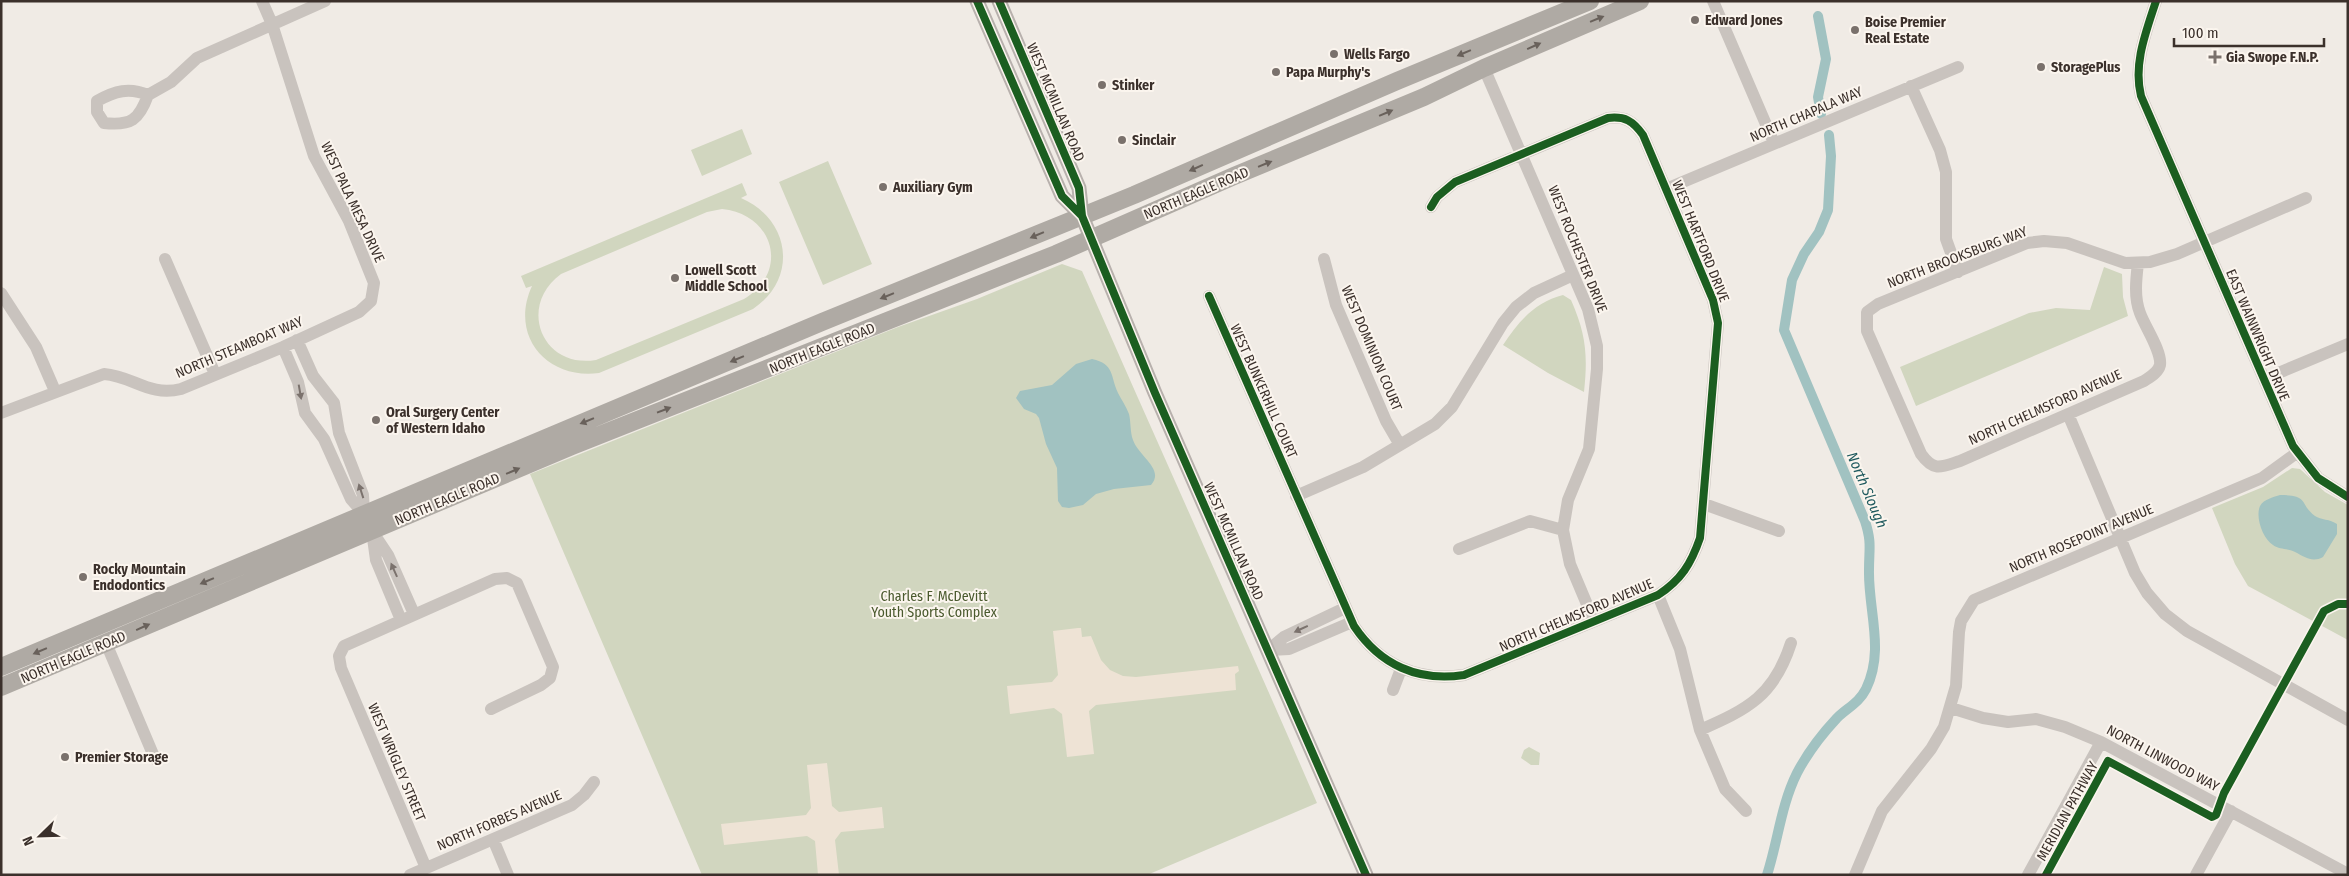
<svg xmlns="http://www.w3.org/2000/svg" width="2349" height="876" viewBox="0 0 2349 876" font-family="'Fira Sans Condensed',sans-serif">
	<style>
		.green { fill: #d1d6bf; fill-rule: evenodd }
		.plaza { fill: #eee3d5 }
		.water { fill: #a1c2c1 }
		.lines { fill: none; stroke-linecap: round; stroke-linejoin: round }
		.canal { stroke: #a1c2c1; stroke-width: 10 }
		.minor { stroke: #c9c3be; stroke-width: 12 }
		.major { stroke: #b8b1ad; stroke-width: 15 }
		.highway { stroke: #afaaa4; stroke-width: 18 }
		.cycleway-casing { stroke: #fbf5ee; stroke-width: 11 }
		.cycleway { stroke: #1b5e20; stroke-width: 8 }
		.oneway { fill: #69615b }
		.oneway2 { fill: #7b726d }
		.poi-dot { fill: #7a716c; stroke: #fbf5ee; stroke-width: 2 }
		.labels { text-anchor: middle; stroke-width: 4; stroke-linejoin: round; paint-order: stroke }
		.poi-label { font-size: 14px; font-weight: bold; fill: #3b302b; stroke: #fbf5ee; text-anchor: start }
		.street-label { font-size: 14px; fill: #3b302b; stroke: #fbf5ee }
		.park-label { font-size: 14px; fill: #4a5a2e; stroke: #fbf5ee }
		.water-label { font-size: 15px; font-style: italic; fill: #1f5a5e; stroke: #fbf5ee }
	</style>
	<rect width="100%" height="100%" fill="#f0ebe5"/>
	<path class="green" d="M742,129L752,154L702,176L691,150Z
		M828,161L872,264L823,285L779,182Z
		M742,183L747,195L741,198C790,219 799,278 753,309L599,373C547,380 509,336 532,286L526,288L521,276ZM722,209C774,214 790,272 744,299L596,360C542,369 517,306 561,274L707,212Z
		M1062,264L1082,271C1160,449 1240,625 1317,803L1147,875H702L530,474L898,327L977,299Z
		M2104,267L2122,274L2123,297L2128,316L1916,406L1900,367L2029,313L2056,308L2090,310Z
		M1563,295L1571,300C1586,334 1588,355 1584,392L1548,373L1503,345C1518,322 1535,302 1563,295Z
		M2292,468L2300,469L2325,492L2348,505V640L2248,586L2235,564L2212,508L2263,487Z
		M1529,747L1540,753L1539,765H1531L1521,758L1524,750Z"/>
	<path class="plaza" d="M1078,628H1081L1082,637L1091,636L1101,660L1110,670L1123,676L1136,677L1238,666L1239,671L1235,674L1236,690L1096,705L1089,711L1094,754L1067,757L1062,714L1054,708L1010,714L1007,686L1052,682L1058,675L1053,631Z
		M827,763L832,806L839,812L882,807L884,828L841,832L835,840L839,875H818L815,841L807,836L724,845L721,824L806,815L811,808L807,765Z"/>
	<path class="water" d="M1092,359C1115,364 1110,376 1118,393C1121,399 1126,406 1129,414C1131,422 1130,432 1133,440C1139,457 1165,469 1151,485L1114,489L1096,494L1083,505L1069,508L1062,507L1058,501L1057,468L1046,444L1039,418L1036,414L1024,409L1016,398L1020,391L1052,385L1076,364Z
		M2280,495C2310,495 2299,504 2315,516C2321,520 2330,519 2337,524V534L2323,557C2312,563 2305,557 2295,552C2288,548 2280,550 2273,545C2263,539 2255,517 2260,506C2264,499 2274,497 2280,495Z"/>
	<g class="lines">
		<path class="canal" d="M1818,16L1826,59L1818,97L1821,114
			M1767,875C1778,841 1781,805 1797,773C1807,754 1822,734 1837,718C1847,708 1859,703 1866,689C1885,650 1868,610 1869,570C1869,548 1872,543 1865,521L1784,330L1792,280L1804,254L1819,232L1828,210L1831,156L1829,135"/>
		<path class="minor" d="M1713,1L1774,143
			M2156,1C2146,32 2133,64 2141,96L2293,446L2318,478L2348,497
			M1484,68L1588,309L1597,346V369L1589,449L1568,500L1563,530L1570,564L1594,621
			M1911,86L1940,150L1946,172V239L1958,272
			M148,95C139,120 131,126 104,123L97,112V101C115,91 129,87 148,95L171,82L197,58L325,1
			M1666,189L1958,67
			M165,259L215,374
			M1324,259L1336,305L1386,421L1400,445
			M2138,263C2136,280 2134,297 2140,313C2145,327 2162,351 2160,365C2158,373 2150,377 2144,381L1960,461C1941,467 1934,472 1921,454L1867,331V312L1878,304L2027,243L2044,241L2067,243L2125,263L2150,262L2177,254L2306,198
			M1,293L36,347L55,391
			M1209,296L1354,626C1380,665 1418,682 1464,675L1658,595C1681,580 1691,564 1700,538L1718,323L1713,300L1643,135C1633,121 1625,116 1608,118L1455,182L1437,197L1431,207
			M283,347L298,382L305,413L324,439L351,499L364,514L363,495L339,433L334,403L313,376L297,340
			M2264,379L2348,344
			M1,413L104,374C133,376 149,397 181,389L283,347L359,312L371,301L374,283L349,221L314,156L272,24L262,1
			M2068,414L2135,573L2147,593L2165,614L2187,631L2348,720
			M1296,496L1363,467L1435,424L1452,407L1503,323L1516,307L1534,293L1573,275
			M1704,504L1779,531
			M1459,549L1530,521L1563,530
			M1658,595L1680,649L1700,730L1725,789L1746,811
			M1345,608L1284,637L1268,650L1289,649L1352,622
			M401,620L376,560L372,531L388,555L414,614
			M106,643L155,759
			M1393,690L1401,669
			M1951,708L1983,718L2008,722L2036,719L2065,727L2101,742L2348,874
			M1700,730C1748,709 1774,696 1791,643
			M493,839L508,875
			M426,868L341,668L339,656L344,646L495,579L507,578L517,583L553,667L550,678L541,685L491,709
			M410,875L572,805L584,795L594,782
			M1855,875L1882,811L1931,749L1944,727L1956,686L1959,632L1961,621L1974,600L2262,478L2298,452
			M2028,875L2101,742
			M2196,875L2231,811"/>
		<path class="major" d="M977,1L1062,196L1082,216
			M999,1L1079,188L1082,216L1155,393L1366,875"/>
		<path class="highway" d="M1,667L822,322L1134,195L1397,81L1590,1
			M1,687L572,446L1056,254L1234,176L1424,97L1484,68L1640,1"/>
		<defs>
			<path id="cycleway" d="M977,1L1062,196L1082,216
				M999,1L1079,188L1082,216L1155,393L1366,875
				M2156,1C2146,32 2133,64 2141,96L2293,446L2318,478L2348,497
				M1209,296L1354,626C1380,665 1418,682 1464,675L1658,595C1681,580 1691,564 1700,538L1718,323L1713,300L1643,135C1633,121 1625,116 1608,118L1455,182L1437,197L1431,207
				M2046,875L2108,761L2212,817L2216,815L2224,793L2324,611L2338,604H2348"/>
		</defs>
		<use href="#cycleway" class="cycleway-casing"/>
		<use href="#cycleway" class="cycleway"/>
	</g>
	<defs><path id="oneway-solid" d="M-6-.8H1V-3.2L6.5 0L1 3.2V.8H-6Z" transform="scale(1.25)"/></defs>
	<g class="oneway">
		<use href="#oneway-solid" transform="translate(1597 19) rotate(-22)"/>
		<use href="#oneway-solid" transform="translate(1534 46) rotate(-24)"/>
		<use href="#oneway-solid" transform="translate(1464 53) rotate(157)"/>
		<use href="#oneway-solid" transform="translate(1386 113) rotate(-23)"/>
		<use href="#oneway-solid" transform="translate(1265 164) rotate(-22)"/>
		<use href="#oneway-solid" transform="translate(1196 168) rotate(156)"/>
		<use href="#oneway-solid" transform="translate(1037 235) rotate(157)"/>
		<use href="#oneway-solid" transform="translate(887 296) rotate(158)"/>
		<use href="#oneway-solid" transform="translate(737 359) rotate(157)"/>
		<use href="#oneway-solid" transform="translate(664 410) rotate(-21)"/>
		<use href="#oneway-solid" transform="translate(587 421) rotate(158)"/>
		<use href="#oneway-solid" transform="translate(513 471) rotate(-23)"/>
		<use href="#oneway-solid" transform="translate(207 581) rotate(157)"/>
		<use href="#oneway-solid" transform="translate(143 627) rotate(-24)"/>
		<use href="#oneway-solid" transform="translate(40 651) rotate(157)"/>
	</g>
	<g class="oneway2">
		<use href="#oneway-solid" transform="translate(300 392) rotate(80)"/>
		<use href="#oneway-solid" transform="translate(361 491) rotate(-108)"/>
		<use href="#oneway-solid" transform="translate(394 570) rotate(-114)"/>
		<use href="#oneway-solid" transform="translate(1301 629) rotate(155)"/>
	</g>
	<g class="poi-dot">
		<circle cx="1695" cy="20" r="5"/>
		<circle cx="1855" cy="30" r="5"/>
		<circle cx="1334" cy="54" r="5"/>
		<path d="M2212.5 49.5h5v5h5v5h-5v5h-5v-5h-5v-5h5z"/>
		<circle cx="2041" cy="67" r="5"/>
		<circle cx="1276" cy="72" r="5"/>
		<circle cx="1102" cy="85" r="5"/>
		<circle cx="1122" cy="140" r="5"/>
		<circle cx="883" cy="187" r="5"/>
		<circle cx="675" cy="278" r="5"/>
		<circle cx="376" cy="420" r="5"/>
		<circle cx="83" cy="577" r="5"/>
		<circle cx="65" cy="757" r="5"/>
	</g>
	<g class="labels">
		<g class="poi-label">
			<text x="1705" y="25">Edward Jones</text>
			<text x="1865" y="27">Boise Premier<tspan x="1865" dy="16">Real Estate</tspan></text>
			<text x="1344" y="59">Wells Fargo</text>
			<text x="2226" y="62">Gia Swope F.N.P.</text>
			<text x="2051" y="72">StoragePlus</text>
			<text x="1286" y="77">Papa Murphy's</text>
			<text x="1112" y="90">Stinker</text>
			<text x="1132" y="145">Sinclair</text>
			<text x="893" y="192">Auxiliary Gym</text>
			<text x="685" y="275">Lowell Scott<tspan x="685" dy="16">Middle School</tspan></text>
			<text x="386" y="417">Oral Surgery Center<tspan x="386" dy="16">of Western Idaho</tspan></text>
			<text x="93" y="574">Rocky Mountain<tspan x="93" dy="16">Endodontics</tspan></text>
			<text x="75" y="762">Premier Storage</text>
		</g>
		<g class="street-label">
			<text transform="translate(1056 102) rotate(67)" y="5">WEST MCMILLAN ROAD</text>
			<text transform="translate(1806 114) rotate(-23)" y="5">NORTH CHAPALA WAY</text>
			<text transform="translate(1196 193) rotate(-23)" y="5">NORTH EAGLE ROAD</text>
			<text transform="translate(353 202) rotate(65)" y="5">WEST PALA MESA DRIVE</text>
			<text transform="translate(1701 241) rotate(68)" y="5">WEST HARTFORD DRIVE</text>
			<text transform="translate(1578 249) rotate(68)" y="5">WEST ROCHESTER DRIVE</text>
			<text transform="translate(1957 257) rotate(-21)" y="5">NORTH BROOKSBURG WAY</text>
			<text transform="translate(2258 335) rotate(67)" y="5">EAST WAINWRIGHT DRIVE</text>
			<text transform="translate(239 347) rotate(-23)" y="5">NORTH STEAMBOAT WAY</text>
			<text transform="translate(822 348) rotate(-22)" y="5">NORTH EAGLE ROAD</text>
			<text transform="translate(1372 348) rotate(67)" y="5">WEST DOMINION COURT</text>
			<text transform="translate(1264 391) rotate(66)" y="5">WEST BUNKERHILL COURT</text>
			<text transform="translate(2045 407) rotate(-24)" y="5">NORTH CHELMSFORD AVENUE</text>
			<text transform="translate(447 499) rotate(-23)" y="5">NORTH EAGLE ROAD</text>
			<text transform="translate(2081 538) rotate(-23)" y="5">NORTH ROSEPOINT AVENUE</text>
			<text transform="translate(1234 541) rotate(66)" y="5">WEST MCMILLAN ROAD</text>
			<text transform="translate(1576 615) rotate(-23)" y="5">NORTH CHELMSFORD AVENUE</text>
			<text transform="translate(73 657) rotate(-23)" y="5">NORTH EAGLE ROAD</text>
			<text transform="translate(2163 758) rotate(28)" y="5">NORTH LINWOOD WAY</text>
			<text transform="translate(397 762) rotate(67)" y="5">WEST WRIGLEY STREET</text>
			<text transform="translate(2067 811) rotate(-61)" y="5">MERIDIAN PATHWAY</text>
			<text transform="translate(499 820) rotate(-23)" y="5">NORTH FORBES AVENUE</text>
		</g>
		<g class="park-label">
			<text x="934" y="601">Charles F. McDevitt<tspan x="934" dy="16">Youth Sports Complex</tspan></text>
		</g>
		<g class="water-label">
			<text transform="translate(1867 490) rotate(67)" y="5">North Slough</text>
		</g>
	</g>
	<rect width="2349" height="876" fill="none" stroke="#3b302b" stroke-width="5"/>
	<g transform="translate(40 836) rotate(247)" stroke="#fbf5ee" stroke-width="4" paint-order="stroke">
	<path d="M0-4L9 19L0 12L-9 19Z" fill="#3b302b"/>
	<text y="-8" font-size="14" font-weight="bold" text-anchor="middle" fill="#3b302b">N</text>
	</g>
	<path d="M2174 38v8h150v-8" fill="none" stroke="#3b302b" stroke-width="2.5"/>
	<text x="2182" y="38" font-size="15" fill="#3b302b" stroke="#fbf5ee" stroke-width="4" paint-order="stroke">100 m</text>
</svg>
